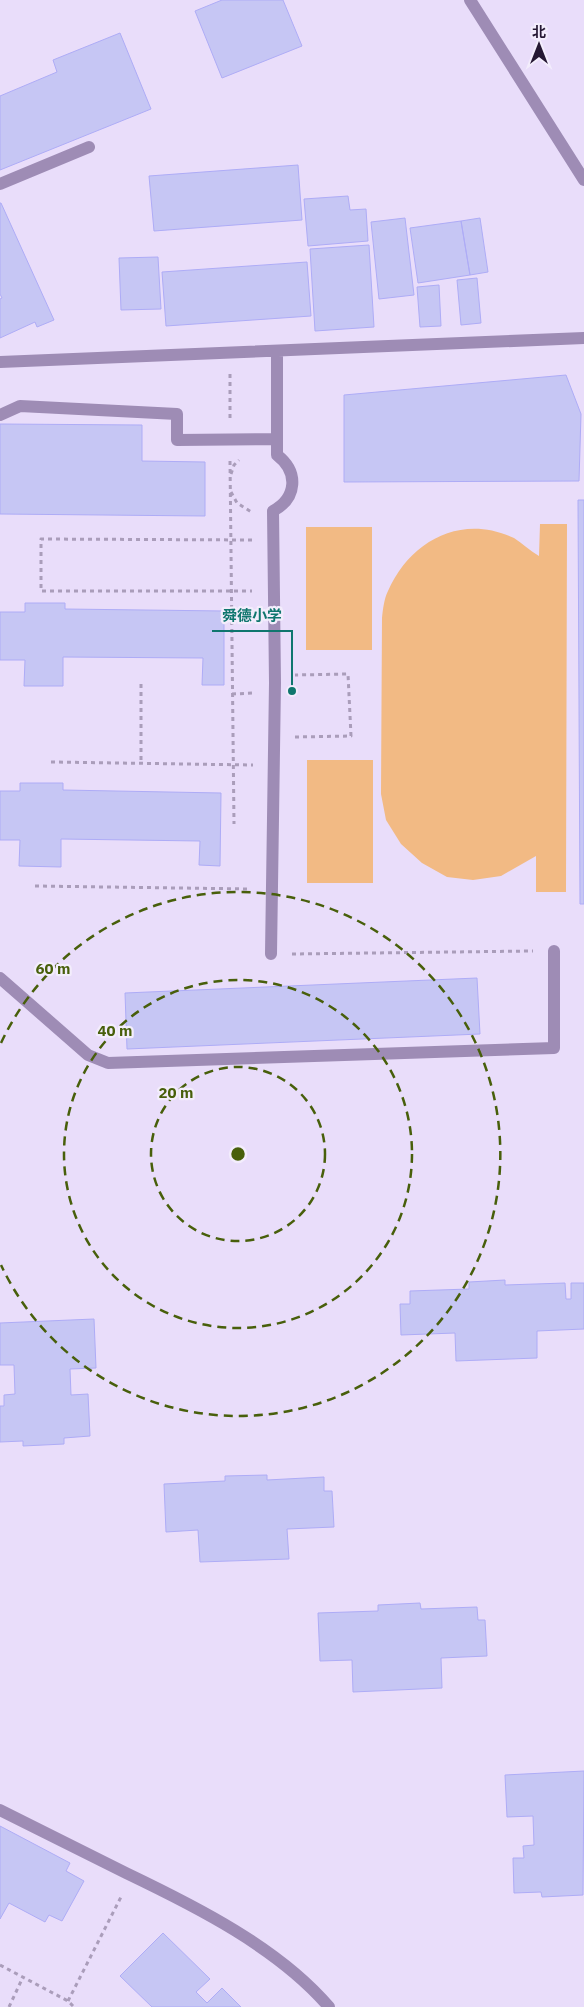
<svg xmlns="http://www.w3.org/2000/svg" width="584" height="2007" viewBox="0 0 584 2007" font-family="'IBM Plex Sans','Noto Sans SC',sans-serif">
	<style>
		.pitch { fill: #f2ba84 }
		.building { fill: #c6c6f4; stroke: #aeacf6 }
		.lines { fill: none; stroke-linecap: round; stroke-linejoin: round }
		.path { stroke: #aa9dba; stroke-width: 3; stroke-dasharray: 4 4; stroke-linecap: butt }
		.service { stroke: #9e8cb5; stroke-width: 12 }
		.minor { stroke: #9e8cb5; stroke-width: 12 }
		.ring { fill: none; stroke: #485f0b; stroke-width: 2.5; stroke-dasharray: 9 6 }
		.centre { fill: #485f0b; stroke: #f3edfc; stroke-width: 2.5 }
		.ring-label { font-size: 15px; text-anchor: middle; font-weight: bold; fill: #485f0b; stroke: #f3edfc; stroke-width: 4.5; stroke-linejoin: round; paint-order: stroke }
		.leader { fill: none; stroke: #0f766e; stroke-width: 2 }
		.callout-dot { fill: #0f766e; stroke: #f3edfc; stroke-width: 2 }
		.callout-label { font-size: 15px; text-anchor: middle; font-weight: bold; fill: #0f766e; stroke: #f3edfc; stroke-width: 4.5; stroke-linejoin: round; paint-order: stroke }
	</style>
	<rect width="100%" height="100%" fill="#e9ddfa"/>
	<path class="pitch" d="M540,524H567L566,892H536V856L501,876L473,880L447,877L422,863L401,844L386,820L381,794L382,618C383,609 384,599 388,591C410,541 461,513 514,538C522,543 530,551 539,556Z
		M306,527H372V650H306Z
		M307,760H373V883H307Z"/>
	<path class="building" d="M222,0H283L302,46L222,78L195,11Z
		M120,33L151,109L0,170V96L57,72L53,60Z
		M298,165L302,220L154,231L149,176Z
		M348,196L350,210L366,209L368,241L308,246L304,199Z
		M0,203H1L54,320L37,327L35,322L0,338V299L2,298L0,294Z
		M405,218L414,295L379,299L371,222Z
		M480,218L488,272L470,275L461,221Z
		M461,221L470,275L418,283L410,228Z
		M369,245L374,327L315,331L310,249Z
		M158,257L161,309L121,310L119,258Z
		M307,262L311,316L166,326L162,272Z
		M477,278L481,323L461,325L457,280Z
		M439,285L441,326L420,327L417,287Z
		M566,375L581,414L579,481L344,482V395Z
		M0,424L142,425V461L205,462V516L0,514Z
		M578,500H584V904H580Z
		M25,603H65V609L224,611V685H202L203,658L63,657V686H24L25,660H0V612H25Z
		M20,783H63V790L221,793L220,866L199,865L200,841L61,839V867L19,866L20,840H0V791H20Z
		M477,978L480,1034L127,1049L125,993Z
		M505,1280V1285L565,1283L566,1299H571V1283H584V1329L537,1331V1358L456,1361L455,1333L401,1335L400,1304H410V1291L469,1289V1282Z
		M94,1319L96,1368L70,1369L71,1395L88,1394L90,1436L64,1438V1444L23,1446V1441L0,1442V1406H4V1395L15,1394L14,1365H0V1323Z
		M267,1475V1480L324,1477V1491H332L334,1527L287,1529L289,1559L200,1562L198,1530L166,1532L164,1484L225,1481V1476Z
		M420,1603L421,1609L477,1607L478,1620H485L487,1656L441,1658L442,1688L353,1692L352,1660L320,1661L318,1613L378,1611V1605Z
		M584,1771L583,1895L542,1897L541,1892L514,1893L513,1858H524L523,1846L534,1845L533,1816L507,1817L505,1775Z
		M0,1826L70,1863L66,1871L84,1881L62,1921L49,1915L45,1922L9,1903L0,1919Z
		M163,1933L210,1979L196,1992L207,2003L222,1988L241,2007H152L120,1976Z"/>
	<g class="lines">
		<path class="path" d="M230,374V420
			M230,461L234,824
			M231,474L234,465L239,460
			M231,492L237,503L253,513
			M252,540L41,539V591H252
			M141,684V763
			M232,694L254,693
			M295,737L351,736L348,674L295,675
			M51,762L253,765
			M35,886L251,889
			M292,954L533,951
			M0,1965L68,2001L74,2007
			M68,2001L122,1895
			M9,2007L23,1977"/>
		<path class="service" d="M0,184L89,147
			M0,362L584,338
			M0,415L20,406L177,414V440L277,439
			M271,954L275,683L273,511C297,498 299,472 277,455V351
			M0,978L88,1055L108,1063L554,1048V951
			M0,1810C42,1831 84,1852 126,1873C195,1906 279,1948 329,2007"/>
		<path class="minor" d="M470,0L584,180"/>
	</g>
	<g class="ring">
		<circle cx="238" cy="1154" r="87"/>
		<circle cx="238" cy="1154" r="174"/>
		<path d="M1 1043A262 262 0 1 1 1 1265"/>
	</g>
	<circle cx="238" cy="1154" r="8" class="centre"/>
	<g class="ring-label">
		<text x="53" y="974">60 m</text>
		<text x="115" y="1036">40 m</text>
		<text x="176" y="1098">20 m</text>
	</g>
	<path class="leader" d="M292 691L292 631H212"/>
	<circle class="callout-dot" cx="292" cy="691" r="5"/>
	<g class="callout-label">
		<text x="252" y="621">舜德小学</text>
	</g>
	<g transform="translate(539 45)" stroke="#f3edfc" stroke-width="4" paint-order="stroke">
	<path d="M0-4L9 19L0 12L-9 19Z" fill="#251833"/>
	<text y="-8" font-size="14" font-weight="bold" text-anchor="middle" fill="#251833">北</text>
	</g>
</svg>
